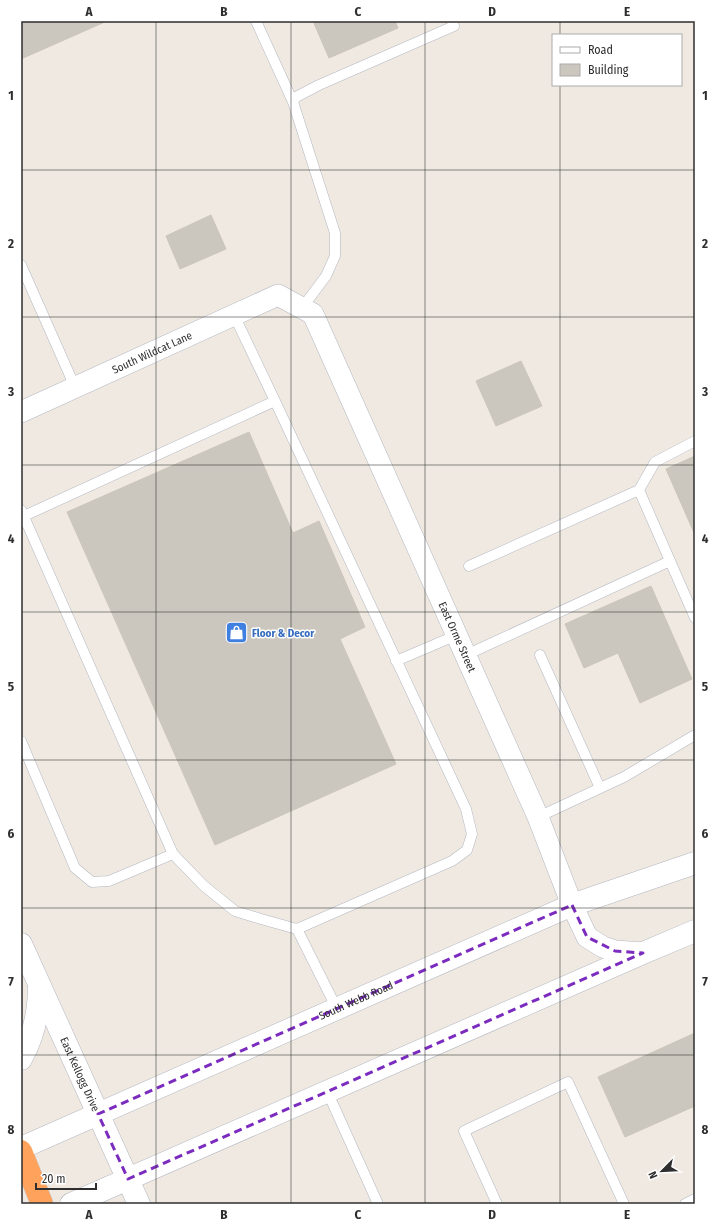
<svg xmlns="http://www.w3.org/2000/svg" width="716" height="1225" viewBox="0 0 716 1225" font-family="'Fira Sans Condensed',sans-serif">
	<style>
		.building { fill: #cbc7bf; stroke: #cbc5ba }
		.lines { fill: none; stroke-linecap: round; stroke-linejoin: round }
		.lane-casing { stroke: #b4b7c1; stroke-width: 11 }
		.street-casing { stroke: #b4b7c1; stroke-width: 22 }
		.secondary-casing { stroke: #b4b7c1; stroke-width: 23 }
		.highway-casing { stroke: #c9c9c9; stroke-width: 23 }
		.lane { stroke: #fff; stroke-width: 10 }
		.street { stroke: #fff; stroke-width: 21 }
		.secondary { stroke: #fff; stroke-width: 22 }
		.highway { stroke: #ffa35c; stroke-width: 22 }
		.marked { fill: none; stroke: #7b2cbf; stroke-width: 3; stroke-dasharray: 8 5; stroke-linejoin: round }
		.grid { fill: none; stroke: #2e2e2e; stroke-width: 1; stroke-opacity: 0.55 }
		.labels { text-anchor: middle; stroke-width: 3; stroke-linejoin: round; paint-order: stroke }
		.street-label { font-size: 11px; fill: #2e2e2e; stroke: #fff }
		.shop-label { font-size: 11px; font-weight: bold; fill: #366cbe; stroke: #fff; text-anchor: start }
		.neatline { fill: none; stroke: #2e2e2e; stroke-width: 1.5 }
		.grid-label { font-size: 13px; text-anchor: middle; font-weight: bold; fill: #2e2e2e }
	</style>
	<rect width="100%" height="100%" fill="#efe9e1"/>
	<path class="building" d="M21,21H107L21,59Z
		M313,21H395L398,28L329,58Z
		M211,215L226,249L180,269L166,236Z
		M521,361L542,406L496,426L476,381Z
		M249,432L293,533L319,521L365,627L340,639L396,764L215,845L67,512Z
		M695,456V535L666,469Z
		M651,586L692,679L640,703L618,653L584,668L565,624Z
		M695,1033V1106L625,1137L598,1077Z"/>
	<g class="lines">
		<defs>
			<path id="lane" d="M256,21L293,102L335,233V256L326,276L302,308
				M293,102L296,97L319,85L454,26L452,21
				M21,265L75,387
				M639,490L695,618
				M21,510L173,854L204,886L235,911L261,919L297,929L452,861L467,850L472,834L466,809L275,401L234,315
				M24,516L275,401
				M469,566L639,490L655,462L695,441
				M466,655L670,561
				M540,655L600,788
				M396,661L457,635
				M21,741L75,868L92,882L109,881L173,854
				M538,817L624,777L695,735
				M297,929L337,1009
				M327,1091L378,1204
				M497,1204L464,1131L568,1082L624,1204
				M685,1204L695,1199"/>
			<g id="street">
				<path id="s1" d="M21,412L278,295L313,314L538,817L572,905L587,937L603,947L615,951L643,953"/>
			</g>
			<g id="secondary">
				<path id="s2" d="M21,944L139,1204"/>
				<path d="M21,1059C34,1036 39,1012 39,986"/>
				<path id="s3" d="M21,1148L572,905L695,863"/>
				<path d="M71,1204L643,953L695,931"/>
			</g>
			<path id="highway" d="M21,1151L42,1204"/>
		</defs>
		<use href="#lane" class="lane-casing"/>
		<use href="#street" class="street-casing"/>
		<use href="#secondary" class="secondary-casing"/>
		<use href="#highway" class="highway-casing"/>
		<use href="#lane" class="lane"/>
		<use href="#street" class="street"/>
		<use href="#secondary" class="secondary"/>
		<use href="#highway" class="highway"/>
	</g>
	<path class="marked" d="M572,905L587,937L615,951L643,953L128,1179L98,1114Z"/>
	<path class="grid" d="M156,21V1204M291,21V1204M425,21V1204M560,21V35M560,85V1204M21,170H695M21,317H695M21,465H695M21,612H695M21,760H695M21,908H695M21,1055H695"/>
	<defs>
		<symbol id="shop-square" viewBox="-11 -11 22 22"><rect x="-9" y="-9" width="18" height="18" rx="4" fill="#3f7fe0" stroke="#fff"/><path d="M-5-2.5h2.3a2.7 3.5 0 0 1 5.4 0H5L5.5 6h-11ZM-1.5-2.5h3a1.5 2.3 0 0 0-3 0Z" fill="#fff"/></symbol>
	</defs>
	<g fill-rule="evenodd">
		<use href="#shop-square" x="224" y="620" width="25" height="25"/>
	</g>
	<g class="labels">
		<g class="street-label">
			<text dy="4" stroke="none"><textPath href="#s1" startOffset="144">South Wildcat Lane</textPath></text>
			<text dy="4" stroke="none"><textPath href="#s1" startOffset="676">East Orme Street</textPath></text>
			<text dy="4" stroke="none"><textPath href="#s3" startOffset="366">South Webb Road</textPath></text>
			<text dy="4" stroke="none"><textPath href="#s2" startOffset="143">East Kellogg Drive</textPath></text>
		</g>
		<g class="shop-label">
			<text x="252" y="637">Floor &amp; Decor</text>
		</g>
	</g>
	<rect width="716" height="1225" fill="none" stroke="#ffffff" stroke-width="44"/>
	<rect x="552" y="34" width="130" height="52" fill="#ffffff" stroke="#ababab"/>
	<rect x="560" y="47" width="20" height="6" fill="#ffffff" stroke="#ababab"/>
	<text x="588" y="54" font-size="12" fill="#2e2e2e">Road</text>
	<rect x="560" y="64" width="20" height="12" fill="#cbc7bf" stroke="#ababab"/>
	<text x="588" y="74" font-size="12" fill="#2e2e2e">Building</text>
	<g transform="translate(662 1171) rotate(246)" stroke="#ffffff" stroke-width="3" paint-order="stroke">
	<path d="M0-3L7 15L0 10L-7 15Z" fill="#2e2e2e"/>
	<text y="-6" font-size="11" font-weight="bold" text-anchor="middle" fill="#2e2e2e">N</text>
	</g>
	<path d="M36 1183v6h60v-6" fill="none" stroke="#2e2e2e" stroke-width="2"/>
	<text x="42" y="1183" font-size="12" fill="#2e2e2e" stroke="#ffffff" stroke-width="3" paint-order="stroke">20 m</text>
	<rect x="22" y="22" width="672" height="1181" class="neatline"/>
	<g class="grid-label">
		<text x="89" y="16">A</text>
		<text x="224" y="16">B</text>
		<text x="358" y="16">C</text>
		<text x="492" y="16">D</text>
		<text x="627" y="16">E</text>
		<text x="11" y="100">1</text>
		<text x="705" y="100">1</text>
		<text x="11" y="248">2</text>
		<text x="705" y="248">2</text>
		<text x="11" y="396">3</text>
		<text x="705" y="396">3</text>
		<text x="11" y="543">4</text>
		<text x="705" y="543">4</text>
		<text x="11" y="691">5</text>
		<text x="705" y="691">5</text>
		<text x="11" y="838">6</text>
		<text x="705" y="838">6</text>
		<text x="11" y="986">7</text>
		<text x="705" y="986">7</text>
		<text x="11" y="1134">8</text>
		<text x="705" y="1134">8</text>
		<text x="89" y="1219">A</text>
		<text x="224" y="1219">B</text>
		<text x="358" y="1219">C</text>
		<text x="492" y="1219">D</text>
		<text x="627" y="1219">E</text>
	</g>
</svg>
